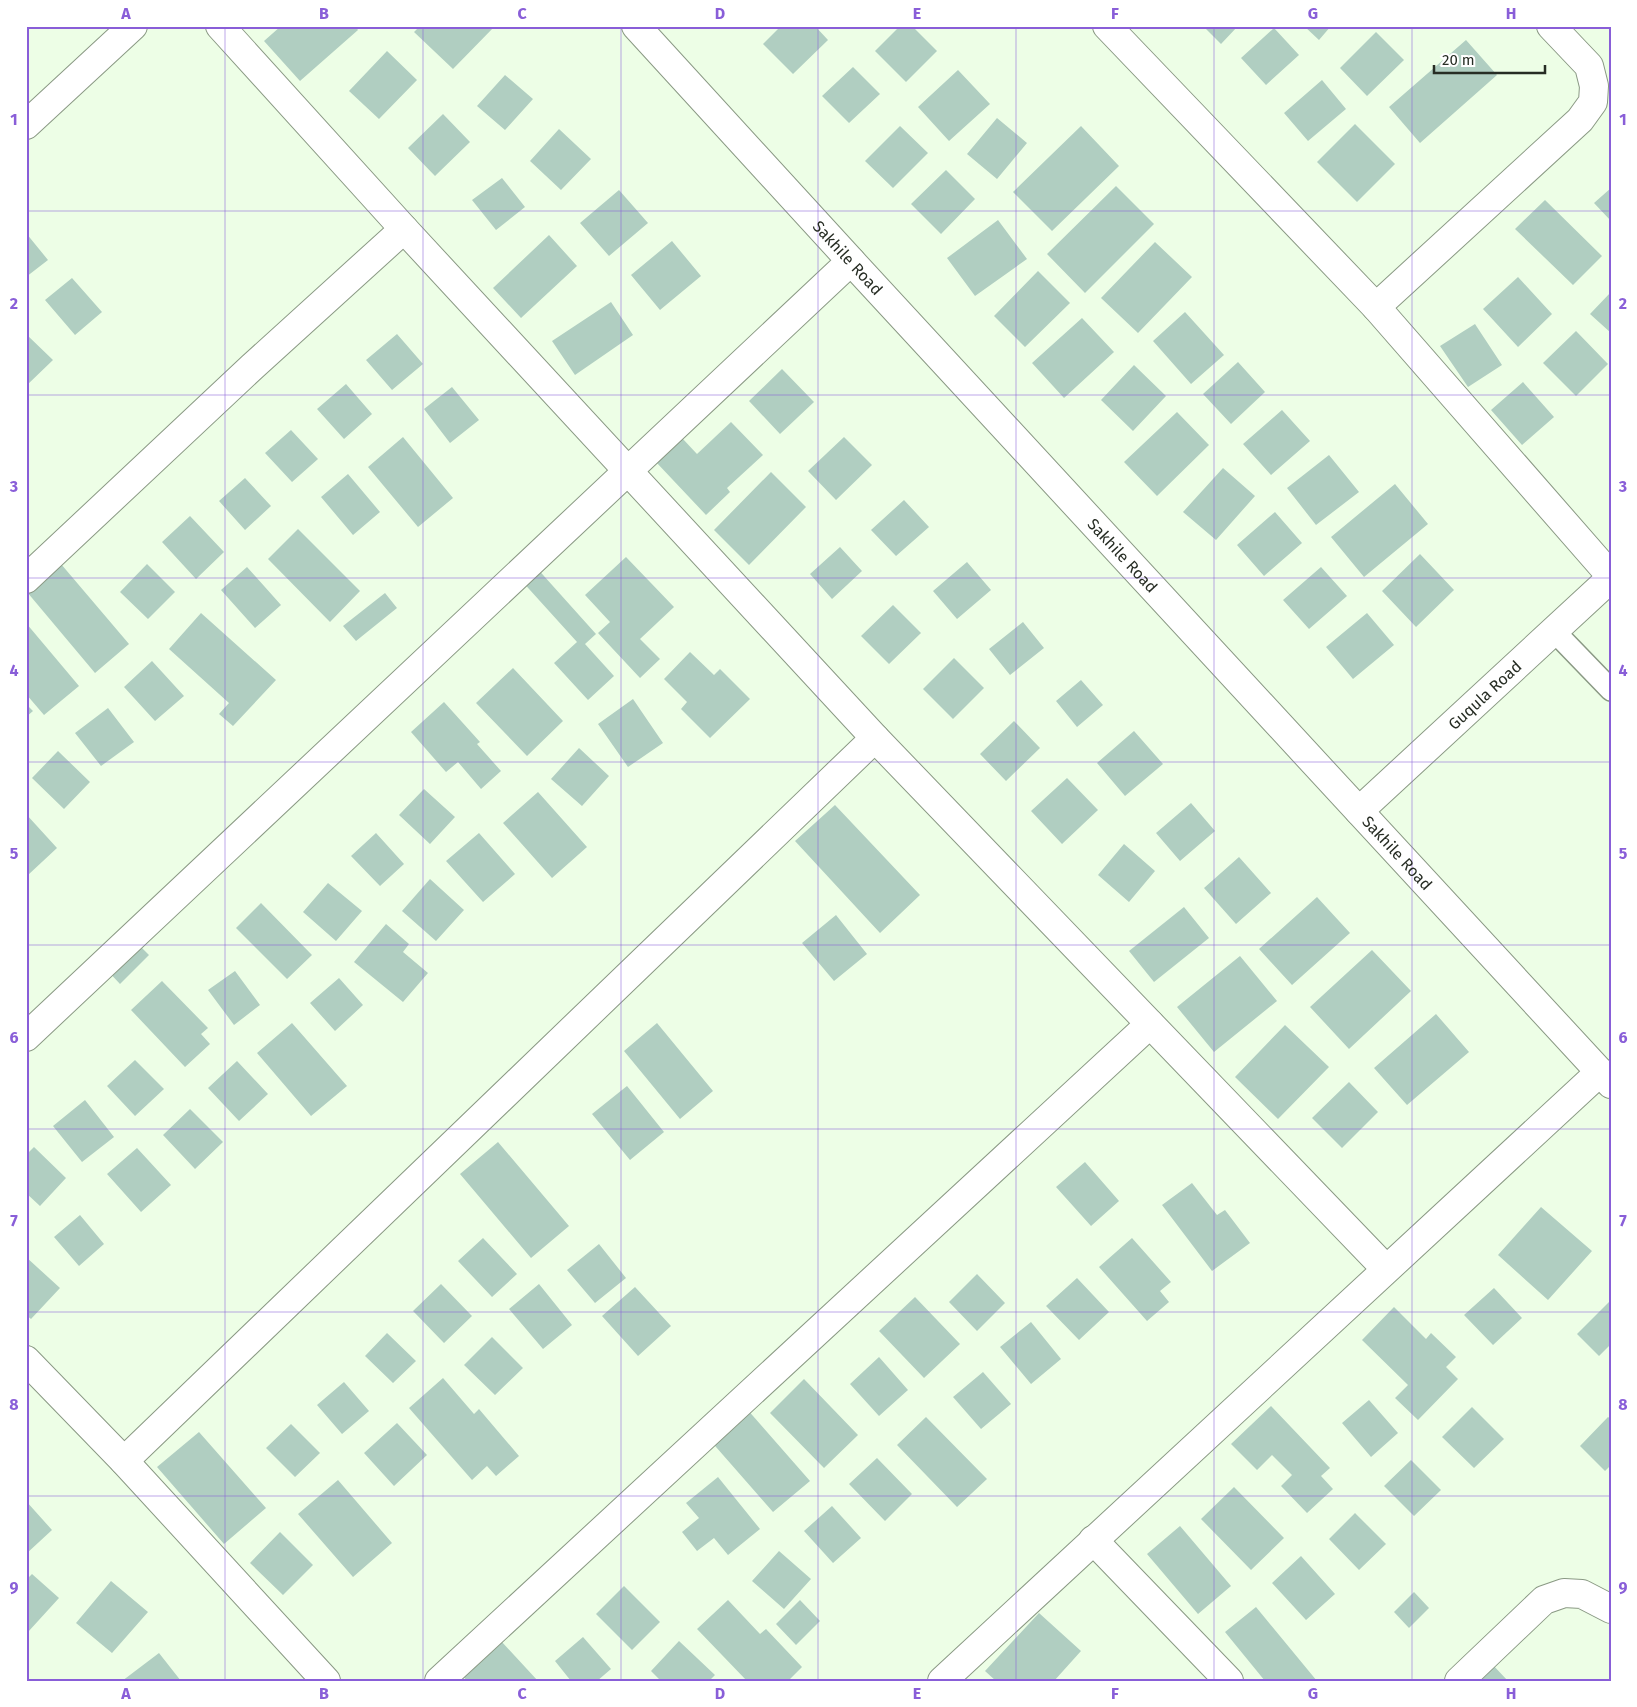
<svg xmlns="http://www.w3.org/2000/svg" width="1637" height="1707" viewBox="0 0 1637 1707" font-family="'Fira Sans',sans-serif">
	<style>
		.building { fill: #b0cec1 }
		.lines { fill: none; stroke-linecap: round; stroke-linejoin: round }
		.service-casing { stroke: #8a9984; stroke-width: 24 }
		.minor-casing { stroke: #8a9984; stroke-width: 30 }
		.service { stroke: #fff; stroke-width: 21 }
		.minor { stroke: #fff; stroke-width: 28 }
		.grid { fill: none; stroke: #895ed8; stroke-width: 1; stroke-opacity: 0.55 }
		.labels { text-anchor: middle; stroke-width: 5; stroke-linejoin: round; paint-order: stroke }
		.street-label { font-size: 16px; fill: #272d24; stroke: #fff }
		.neatline { fill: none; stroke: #895ed8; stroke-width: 2 }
		.grid-label { font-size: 16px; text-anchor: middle; font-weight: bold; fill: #895ed8 }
	</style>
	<rect width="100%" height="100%" fill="#edfee6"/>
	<path class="building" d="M281,26H355L358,30L300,81L264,41Z
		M420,26H495L453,69L414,32Z
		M781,26H815L828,40L793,74L763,44Z
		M900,26H912L937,51L906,82L875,51Z
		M1203,26H1238L1221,44Z
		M1304,26H1331L1319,40Z
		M1274,28L1299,55L1266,85L1241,58Z
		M1376,32L1404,60L1367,96L1340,68Z
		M1466,40L1497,75L1420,143L1389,107Z
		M387,51L417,80L379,119L349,91Z
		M853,67L880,94L849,123L822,96Z
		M958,70L990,104L949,141L918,107Z
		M505,75L533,99L505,130L477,106Z
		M1322,80L1346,109L1308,141L1284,113Z
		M443,114L470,142L435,176L408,148Z
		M997,118L1027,143L997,179L967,154Z
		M1355,124L1395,164L1357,202L1317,162Z
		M900,126L928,153L893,188L865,161Z
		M1081,126L1119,166L1052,231L1013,192Z
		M559,129L591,159L561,190L530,161Z
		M946,170L975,199L941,234L911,204Z
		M502,178L525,207L496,230L472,200Z
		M1116,186L1154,224L1085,293L1047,254Z
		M1611,188V221L1594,203Z
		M619,190L648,223L609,256L580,223Z
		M1545,200L1602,256L1573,285L1515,229Z
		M998,220L1027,259L975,296L947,258Z
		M26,233L48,260L26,277Z
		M549,235L577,266L521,318L493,288Z
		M672,241L701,276L660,310L631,275Z
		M1155,242L1192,277L1138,333L1101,298Z
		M1038,271L1070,303L1025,347L994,316Z
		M1518,277L1552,314L1518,347L1483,309Z
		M72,278L102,312L75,335L45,300Z
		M1611,292V333L1590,314Z
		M611,302L633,335L575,375L552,341Z
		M1185,312L1224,355L1191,384L1153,341Z
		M1082,318L1114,352L1064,398L1032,363Z
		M1475,324L1502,365L1468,387L1440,346Z
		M1576,331L1608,364L1576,396L1543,363Z
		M26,334L53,360L26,386Z
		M397,334L423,364L392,390L366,360Z
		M1238,362L1265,392L1231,424L1203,394Z
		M1134,365L1166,396L1133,431L1101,400Z
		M782,369L814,402L780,434L749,401Z
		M1523,382L1554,417L1522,445L1491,410Z
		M346,384L372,414L344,439L317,409Z
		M452,387L479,420L450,443L424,409Z
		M1282,410L1310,441L1271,475L1243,444Z
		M1177,412L1209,445L1157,496L1124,462Z
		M731,422L763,455L727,488L730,492L706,515L656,462L682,438L697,454Z
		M291,430L318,459L292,482L265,453Z
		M403,437L453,498L418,527L368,467Z
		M844,437L872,465L836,500L808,471Z
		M1329,455L1359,492L1316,525L1287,488Z
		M1223,468L1255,496L1216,540L1183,512Z
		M771,472L806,507L749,565L714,530Z
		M348,474L380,512L353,535L321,497Z
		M245,478L271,506L245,530L219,501Z
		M1395,484L1428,524L1364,577L1331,537Z
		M904,500L929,527L896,556L871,530Z
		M1275,512L1302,543L1264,576L1237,545Z
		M190,516L224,552L196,579L162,542Z
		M298,529L360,591L330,622L268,559Z
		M840,547L862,571L832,599L810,574Z
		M1420,554L1454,590L1416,627L1382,591Z
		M626,557L674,607L640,639L660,659L640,678L598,633L610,622L585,595Z
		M967,562L991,590L957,619L933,591Z
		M61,564L129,644L95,673L27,592Z
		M147,564L175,592L148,619L120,592Z
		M535,566L596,634L585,644L614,676L588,700L554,663L577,642L520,579Z
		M247,567L281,605L255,628L221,590Z
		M1321,567L1347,596L1309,629L1283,600Z
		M385,593L397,608L356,641L343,626Z
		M893,605L921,633L889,664L861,636Z
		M201,613L276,680L233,726L219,714L229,703L169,649Z
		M1367,613L1394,645L1353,679L1326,647Z
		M1023,622L1044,648L1010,675L989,649Z
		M26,623L79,686L44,715L26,694Z
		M690,652L714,675L720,669L750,699L710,738L681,709L687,702L664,679Z
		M954,658L984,688L953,719L923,689Z
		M152,661L184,696L155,721L124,687Z
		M513,668L563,721L527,756L476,703Z
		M1081,680L1103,705L1077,727L1056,701Z
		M633,699L663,743L628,767L598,724Z
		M444,702L480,742L477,744L501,771L481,789L458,762L446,772L411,732Z
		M26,704L33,711L26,717Z
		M108,708L134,742L101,766L75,733Z
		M1014,721L1040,748L1006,781L980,754Z
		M1134,731L1163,764L1125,796L1097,763Z
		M579,748L609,776L582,806L551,779Z
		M58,751L90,782L64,809L32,778Z
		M1067,778L1098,810L1062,844L1031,811Z
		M424,789L455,817L430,844L399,815Z
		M538,792L587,847L552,878L503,823Z
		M1191,803L1215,831L1180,861L1156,833Z
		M835,805L920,895L880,933L795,841Z
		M26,814L57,848L28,875L26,873Z
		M376,833L404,864L380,886L351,856Z
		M479,833L515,874L483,902L446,861Z
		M1124,844L1155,871L1129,902L1098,875Z
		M1239,857L1271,893L1236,924L1204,888Z
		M430,879L464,910L436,941L402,911Z
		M328,883L362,911L336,941L303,912Z
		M1317,897L1350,933L1292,985L1259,949Z
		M261,903L312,955L287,979L236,928Z
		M1184,907L1209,938L1154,982L1129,951Z
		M836,915L867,954L834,981L802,943Z
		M386,924L409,944L403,952L428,973L403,1002L354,962Z
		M135,941L149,955L120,984L106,969Z
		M1372,950L1411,991L1349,1049L1310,1007Z
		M1240,956L1277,1001L1214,1052L1177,1007Z
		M235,971L260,1005L234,1025L208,990Z
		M339,978L363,1005L335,1031L310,1003Z
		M162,981L208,1028L201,1034L210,1044L185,1067L131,1010Z
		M1436,1014L1469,1052L1407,1105L1374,1068Z
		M292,1023L347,1086L311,1116L257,1053Z
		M657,1023L713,1091L680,1119L624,1051Z
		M1285,1025L1329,1067L1278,1119L1235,1077Z
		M135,1060L164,1089L135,1116L107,1086Z
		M237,1061L268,1094L239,1121L208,1088Z
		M1349,1082L1378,1112L1342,1148L1312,1118Z
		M627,1086L664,1132L630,1160L592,1114Z
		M85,1100L114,1137L82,1162L53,1126Z
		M190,1109L223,1142L195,1169L163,1135Z
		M498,1142L569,1226L531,1258L460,1174Z
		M34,1147L66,1178L40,1206L26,1193V1155Z
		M137,1148L171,1185L141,1212L107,1174Z
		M1085,1162L1119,1201L1091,1226L1056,1187Z
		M1192,1183L1217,1215L1225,1210L1250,1243L1212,1271L1162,1205Z
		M1541,1207L1592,1251L1548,1300L1498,1255Z
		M80,1215L104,1244L79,1266L54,1237Z
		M483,1238L517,1274L492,1297L458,1261Z
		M1132,1238L1171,1282L1160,1291L1169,1302L1147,1321L1099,1267Z
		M599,1244L626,1278L595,1303L567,1270Z
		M26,1257L60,1288L31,1319L26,1315Z
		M977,1274L1005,1303L977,1331L949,1302Z
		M1077,1278L1109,1312L1079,1340L1046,1306Z
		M441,1284L472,1316L444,1343L413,1311Z
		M539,1284L572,1325L543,1349L509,1309Z
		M635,1287L671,1326L638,1356L602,1316Z
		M1494,1288L1522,1318L1493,1345L1464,1315Z
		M915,1297L960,1344L924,1378L879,1331Z
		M1611,1300V1344L1599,1356L1577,1334Z
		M1394,1307L1426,1339L1431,1333L1456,1357L1446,1367L1458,1379L1418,1420L1395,1398L1408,1385L1362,1340Z
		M1031,1322L1061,1359L1031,1384L1000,1347Z
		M387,1333L416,1361L393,1383L365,1356Z
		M492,1337L523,1368L495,1395L464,1365Z
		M879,1357L908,1390L879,1416L850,1384Z
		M983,1372L1011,1404L981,1429L953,1397Z
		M443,1378L474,1414L479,1409L519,1456L496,1476L487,1466L472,1480L409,1408Z
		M804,1379L858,1435L824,1468L770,1413Z
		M344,1382L369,1411L342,1434L317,1405Z
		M1369,1400L1398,1433L1371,1457L1342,1423Z
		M1271,1406L1330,1468L1321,1476L1333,1489L1307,1513L1281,1486L1292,1475L1272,1455L1257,1470L1231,1444Z
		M1472,1407L1504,1439L1474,1468L1442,1437Z
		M746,1408L810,1481L773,1512L709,1439Z
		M926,1417L987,1479L957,1507L897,1445Z
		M1608,1417L1611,1419V1465L1605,1471L1580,1446Z
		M397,1423L427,1455L394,1486L364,1453Z
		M291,1424L320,1453L295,1477L266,1448Z
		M199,1432L266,1508L224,1544L157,1467Z
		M877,1458L912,1494L885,1521L849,1484Z
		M1411,1460L1441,1490L1414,1516L1384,1486Z
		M718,1477L760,1529L728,1555L714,1538L697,1551L682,1532L699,1518L686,1503Z
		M338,1480L392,1543L353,1577L298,1514Z
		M1234,1487L1284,1538L1251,1570L1201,1519Z
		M26,1501L52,1530L26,1554Z
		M832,1506L861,1538L833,1563L804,1531Z
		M1355,1513L1386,1544L1359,1570L1329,1539Z
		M1180,1526L1231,1586L1198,1614L1147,1554Z
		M280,1532L313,1565L283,1595L250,1563Z
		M779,1551L811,1579L784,1609L752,1581Z
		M1301,1556L1335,1594L1306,1620L1272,1583Z
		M32,1574L59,1598L28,1632L26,1630V1580Z
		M111,1581L148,1612L112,1653L76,1623Z
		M624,1586L660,1622L632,1650L596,1614Z
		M1414,1592L1429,1608L1409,1628L1394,1612Z
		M728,1600L760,1634L766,1629L802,1667L788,1681H747L697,1629Z
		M800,1600L820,1621L796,1645L776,1624Z
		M1256,1607L1317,1681H1265L1225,1632Z
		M1039,1613L1081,1651L1054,1681H996L985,1671Z
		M583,1637L611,1669L597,1681H571L555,1661Z
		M501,1641L538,1681H467L463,1676Z
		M679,1641L715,1675L709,1681H661L651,1671Z
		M159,1653L181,1681H122Z
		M1491,1663L1508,1681H1473Z"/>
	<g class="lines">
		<defs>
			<path id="service" d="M1554,631L1611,690"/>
			<g id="minor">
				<path d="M220,26L404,229L875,738L1386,1269"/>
				<path id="s1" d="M636,26L851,261L1611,1084"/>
				<path d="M1107,26L1376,307L1611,576"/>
				<path d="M26,125L133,26"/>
				<path d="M1376,307L1580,120L1593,102L1594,86L1589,66L1551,26"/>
				<path d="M26,579L252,367L404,229"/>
				<path id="s2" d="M1359,811L1611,578"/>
				<path d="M26,1037L851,261"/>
				<path d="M26,1360L124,1461L326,1681"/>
				<path d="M124,1461L875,738"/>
				<path d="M1093,1540L1229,1681"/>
				<path d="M439,1681L1150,1024"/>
				<path d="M942,1681L1600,1072"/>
				<path d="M1459,1681L1544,1600L1564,1593L1582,1594L1611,1609"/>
			</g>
		</defs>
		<use href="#service" class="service-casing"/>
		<use href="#minor" class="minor-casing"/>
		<use href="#service" class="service"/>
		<use href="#minor" class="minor"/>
	</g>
	<path class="grid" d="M225,26V1681M423,26V1681M621,26V1681M818,26V1681M1016,26V1681M1214,26V1681M1412,26V1681M26,211H1611M26,395H1611M26,578H1611M26,762H1611M26,945H1611M26,1129H1611M26,1312H1611M26,1496H1611"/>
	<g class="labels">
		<g class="street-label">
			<text dy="6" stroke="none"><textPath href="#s1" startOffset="314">Sakhile Road</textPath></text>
			<text dy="6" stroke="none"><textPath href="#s1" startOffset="719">Sakhile Road</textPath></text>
			<text dy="6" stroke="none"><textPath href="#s2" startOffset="171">Guqula Road</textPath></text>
			<text dy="6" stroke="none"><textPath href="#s1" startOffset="1124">Sakhile Road</textPath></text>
		</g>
	</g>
	<rect width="1637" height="1707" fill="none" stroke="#ffffff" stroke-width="55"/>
	<path d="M1434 65v8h111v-8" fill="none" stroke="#272d24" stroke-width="2.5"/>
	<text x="1442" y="65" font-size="15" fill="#272d24" stroke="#ffffff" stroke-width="4" paint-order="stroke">20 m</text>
	<rect x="28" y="28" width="1582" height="1652" class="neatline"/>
	<g class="grid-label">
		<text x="126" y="19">A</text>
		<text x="324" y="19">B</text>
		<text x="522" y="19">C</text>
		<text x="720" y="19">D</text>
		<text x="917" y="19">E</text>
		<text x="1115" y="19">F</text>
		<text x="1313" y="19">G</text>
		<text x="1511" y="19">H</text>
		<text x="14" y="125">1</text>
		<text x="1623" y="125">1</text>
		<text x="14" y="309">2</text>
		<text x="1623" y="309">2</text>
		<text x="14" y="492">3</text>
		<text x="1623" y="492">3</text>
		<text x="14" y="676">4</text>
		<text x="1623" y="676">4</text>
		<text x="14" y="859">5</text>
		<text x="1623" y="859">5</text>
		<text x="14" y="1043">6</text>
		<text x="1623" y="1043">6</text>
		<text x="14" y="1226">7</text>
		<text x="1623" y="1226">7</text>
		<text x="14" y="1410">8</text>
		<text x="1623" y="1410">8</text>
		<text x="14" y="1593">9</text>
		<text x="1623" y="1593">9</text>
		<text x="126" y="1699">A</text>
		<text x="324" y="1699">B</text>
		<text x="522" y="1699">C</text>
		<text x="720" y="1699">D</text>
		<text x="917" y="1699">E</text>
		<text x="1115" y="1699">F</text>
		<text x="1313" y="1699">G</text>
		<text x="1511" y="1699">H</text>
	</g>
</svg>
